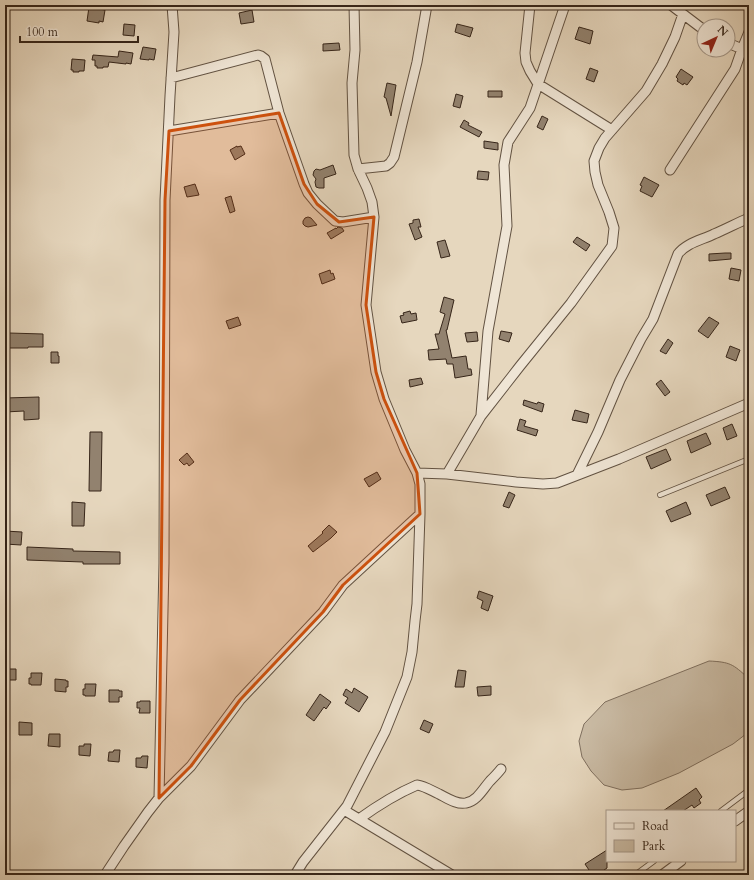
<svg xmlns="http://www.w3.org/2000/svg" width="754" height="880" viewBox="0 0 754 880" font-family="Cardo,serif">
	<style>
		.green { fill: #c8b9a2; stroke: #7f6f5e }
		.building { fill: #92826f; stroke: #362519 }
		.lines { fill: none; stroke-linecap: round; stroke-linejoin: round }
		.lane-casing { stroke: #625242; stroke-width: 6 }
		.street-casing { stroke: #625242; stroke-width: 11 }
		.lane { stroke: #efe5d5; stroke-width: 4.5 }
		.street { stroke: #efe5d5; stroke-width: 9 }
		.marked { fill: #cd510e; fill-opacity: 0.2; stroke: #cd510e; stroke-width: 3; stroke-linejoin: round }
	</style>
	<rect width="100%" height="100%" fill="#e6d7be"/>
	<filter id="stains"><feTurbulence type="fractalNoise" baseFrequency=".005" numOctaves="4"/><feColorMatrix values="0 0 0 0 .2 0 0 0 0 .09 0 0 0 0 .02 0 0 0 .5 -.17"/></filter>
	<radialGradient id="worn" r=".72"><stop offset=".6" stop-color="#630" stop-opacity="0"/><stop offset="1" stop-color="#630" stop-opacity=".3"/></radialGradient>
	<path class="green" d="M709,661C730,662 733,664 748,678L749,680V729L746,734L733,744L679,773L642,788L622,790L604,785L591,771L582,757L579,741L584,724L605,702Z"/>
	<path class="building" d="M89,7L105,10L103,22L99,21V23L87,21Z
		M252,10L254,22L241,24L239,13Z
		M124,24L135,25L134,36L123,35Z
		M457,24L473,28L470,37L455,32Z
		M579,27L593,31L590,44L575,39Z
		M339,43L340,50L323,51V44Z
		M143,47L156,49L154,60L149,59V60L140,59Z
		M119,51L133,53L131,64L126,63V64L109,62L108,67H103V68H97V66H95V60H92L93,55L118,57Z
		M72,59L85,60L84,71H79V72H73V70H71Z
		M590,68L598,71L594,82L586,79Z
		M681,69L693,77L687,85L684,83L683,85L677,81L678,79L676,77Z
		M387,83L396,85L391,116L386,98L384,97Z
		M488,91H502V97H488Z
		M456,94L463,96L460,108L453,106Z
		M542,116L548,119L543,130L537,127Z
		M464,120L469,123L468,125L482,132L479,137L460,127Z
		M484,141L498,143V150L484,148Z
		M237,146V147L241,146L245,154L235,160L230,150Z
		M333,165L336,174L324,178V188H319L316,187L315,182L316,179L313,175L314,171L316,169L320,170Z
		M478,171L489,172L488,180L477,179Z
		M644,177L659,185L652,197L640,191L642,186L640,185Z
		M195,184L199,195L187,197L184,187Z
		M231,196L235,211L230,213L225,198Z
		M308,217L311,218L317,225L308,227L305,226L303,224V221L305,218Z
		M419,219L421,227H418L422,237L415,240L409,224L413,223V220Z
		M338,227L342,228L344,231L331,239L327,233L336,228V229Z
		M577,237L590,245L586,251L573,242Z
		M445,240L450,256L441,258L437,242Z
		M725,253H731V259L709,261V254Z
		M731,268L741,270L739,281L729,279Z
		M330,270L331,274L333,273L335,279L322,284L319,274Z
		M444,297L454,300L447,330H446L452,358L466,356L468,369H471L472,375L455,378L453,364H447L446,359L429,360L428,350L439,349L435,334H439L445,314L440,312Z
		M410,311L411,314L416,313L417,320L402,323L400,316L404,315L403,313Z
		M238,317L241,325L229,329L226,321Z
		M709,317L719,323L708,338L698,331Z
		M501,331L512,333L509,342L499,339Z
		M477,332L478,341L467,342L465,333Z
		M9,333L43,334V347H28V348H9Z
		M668,339L673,343L666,354L660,351Z
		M730,346L740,350L736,361L726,357Z
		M51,352H58V356H59V363H51Z
		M421,378L423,384L410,387L409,380Z
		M661,380L670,392L665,396L656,384Z
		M39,397V419L24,420V411L5,412V398Z
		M524,400L537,404L538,402L544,404L542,412L523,405Z
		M575,410L589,414L587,423L572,420Z
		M520,419L526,421L524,426L538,430L536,436L517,430Z
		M732,424L737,436L727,440L723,428Z
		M90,432H102L101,491H89Z
		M706,433L711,444L691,453L687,441Z
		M666,449L671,460L651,469L646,457Z
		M187,453L194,462L189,466L187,463L184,465L179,460Z
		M377,472L381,479L369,487L364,479Z
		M725,487L730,498L711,506L706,495Z
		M509,492L515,495L509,508L503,506Z
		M72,502L85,503L84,526H72Z
		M686,502L691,514L671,522L666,511Z
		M329,525L337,532L331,538L313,552L308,546L323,533L322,532Z
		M5,531L22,532L21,545L5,544Z
		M27,547L73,549V551L120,552V564H83V562L27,560Z
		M479,591L493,596L488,611L481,608L483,601L477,598Z
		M5,669H16V680H5Z
		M458,670L466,671L464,687H455Z
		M31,673H42L41,685H31V684H29V678H31Z
		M55,679L66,680V681H68V687H66V692L55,691Z
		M85,684H96L95,696H85V695H83V689H85Z
		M491,686V695L478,696L477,687Z
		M354,688L368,697L359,712L345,703L348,698L343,695L346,689L352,693Z
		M109,690H119V691H122V697H119V702H109Z
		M320,694L331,702L326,709L324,707L314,721L306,715Z
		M140,701H150V713H139L140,708H137V702H140Z
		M424,720L433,724L429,733L420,729Z
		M19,722L32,723V735H19Z
		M49,734H60V747L48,746Z
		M84,744H91L90,756L79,755V746H84Z
		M114,750H120L119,762L108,761L109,752H113Z
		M142,756H148L147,768L136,767V758H141Z
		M696,788L702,797L699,800L701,803L694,808L692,805L683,811H663Z
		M607,850V868L597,875L594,871L591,873L585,864Z"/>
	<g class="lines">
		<defs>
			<path id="lane" d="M660,495L749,459
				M721,811L749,790
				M635,875L654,861"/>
			<path id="street" d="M530,5L525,53L526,62L530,71L538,84L612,130
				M671,5L704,30
				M728,43L742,49L749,32
				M171,78L258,55L261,56L265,59L279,113L304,184L308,193L317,204L335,221L343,222L374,217
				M169,131L279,113
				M358,169L386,166L390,163L394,157L417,62L427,5
				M670,170L735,69L742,49
				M481,415L488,331L507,226L504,165L508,142L530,108L565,5
				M417,473L447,474L516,482L543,484L557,483L619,459L749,403
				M447,474L481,416L520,366L571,303L612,246L614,228L609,212L598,185L595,172L594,161L599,148L605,138L646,91L662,64L675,37L683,14
				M577,475L598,432L620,380L641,339L653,319L678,254C686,243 702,240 714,234C726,229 737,223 749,218
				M159,798L164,563L165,200L170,96L174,32L172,5
				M344,810L452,875
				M359,819C377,806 396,794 417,785C425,786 432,791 439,794C447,798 457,805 466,803C477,801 483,789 490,781C494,777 498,773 501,769
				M735,821L749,811
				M105,875L124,846L148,812L159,798L191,766L240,700L323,612L343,585L420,514
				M295,875L303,862L347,806L385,732L407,677L412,652L415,621L417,604L420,514V484L417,473L405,450L384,399L376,372L366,305L374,217L372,202L367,188L358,169L354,155L352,83L355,50L354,5
				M662,875L681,861"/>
		</defs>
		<use href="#lane" class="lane-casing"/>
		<use href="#street" class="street-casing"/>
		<use href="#lane" class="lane"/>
		<use href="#street" class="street"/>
	</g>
	<path class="marked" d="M279,113L304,184L317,204L339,222L374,217L366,305L376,372L384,399L417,473L420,514L343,585L323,612L240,700L191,766L159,798L165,200L169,131Z"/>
	<rect width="754" height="880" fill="none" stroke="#e6d7be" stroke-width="20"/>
	<rect x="6" y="6" width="742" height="868" fill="none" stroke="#362519" stroke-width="2"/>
	<rect x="10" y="10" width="734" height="860" fill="none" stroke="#362519"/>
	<rect x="606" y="810" width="130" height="52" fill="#efe5d5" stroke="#a5988a"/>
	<rect x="614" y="823" width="20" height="6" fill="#efe5d5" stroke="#a5988a"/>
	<text x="642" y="830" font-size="12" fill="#362519">Road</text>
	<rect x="614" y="840" width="20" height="12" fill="#c8b9a2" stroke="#a5988a"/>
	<text x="642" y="850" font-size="12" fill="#362519">Park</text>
	<g transform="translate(716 38) rotate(44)"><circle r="19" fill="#efe5d5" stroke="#a5988a"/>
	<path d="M0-3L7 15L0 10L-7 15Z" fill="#8f2418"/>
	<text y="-6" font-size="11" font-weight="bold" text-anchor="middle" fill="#362519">N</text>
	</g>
	<path d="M20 36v6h118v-6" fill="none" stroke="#362519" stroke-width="2"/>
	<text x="26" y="36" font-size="12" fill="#362519" stroke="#efe5d5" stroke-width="3" paint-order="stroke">100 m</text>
	<rect width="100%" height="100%" filter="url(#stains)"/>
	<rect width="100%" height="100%" fill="url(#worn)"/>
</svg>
